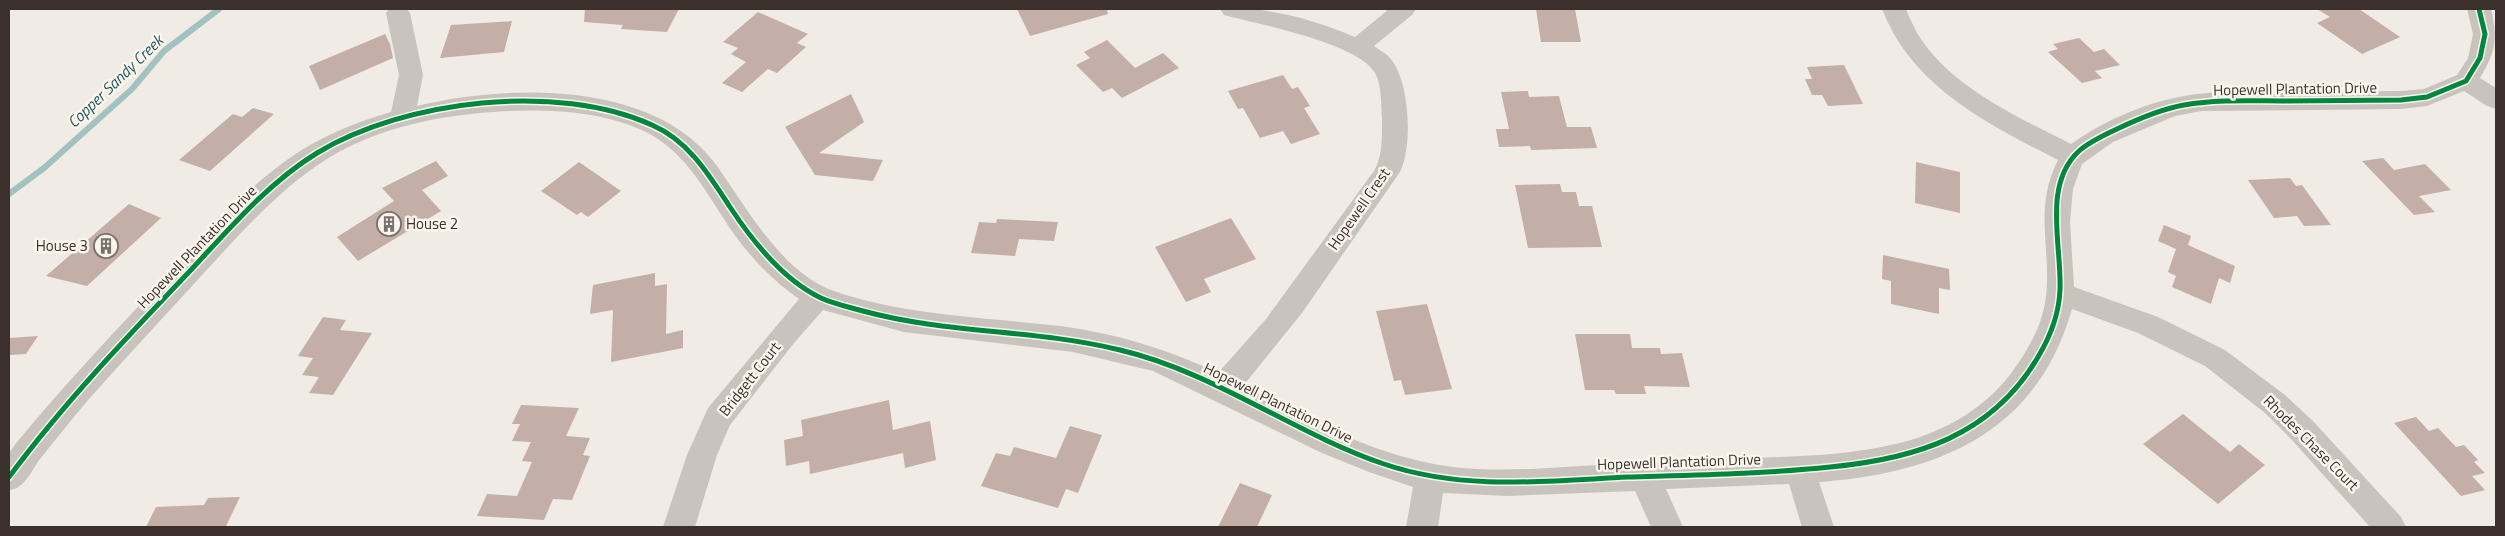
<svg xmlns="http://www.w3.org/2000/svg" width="2505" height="536" viewBox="0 0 2505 536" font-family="'Titillium Web',sans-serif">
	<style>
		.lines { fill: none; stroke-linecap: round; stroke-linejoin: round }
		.stream { stroke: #a1c2c1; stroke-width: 6 }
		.building { fill: #c3afa7 }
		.minor { fill: #c9c3be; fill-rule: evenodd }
		.cycleway-casing { stroke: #fbf5ee; stroke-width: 8 }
		.cycleway { stroke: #00873e; stroke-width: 5 }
		.labels { text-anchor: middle; stroke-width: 5; stroke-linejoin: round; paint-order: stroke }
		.street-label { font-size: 15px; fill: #3b302b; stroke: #fbf5ee }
		.poi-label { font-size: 15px; fill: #3b302b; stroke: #fbf5ee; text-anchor: start }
		.water-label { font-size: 16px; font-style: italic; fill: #1f5a5e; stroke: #fbf5ee }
	</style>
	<rect width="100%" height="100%" fill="#f0ebe5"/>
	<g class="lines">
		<path class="stream" d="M9,194L44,168L132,89L164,51L219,9"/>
	</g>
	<path class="building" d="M585,9H679L667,32L621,29L623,25L584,22Z
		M1017,9H1107L1108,14L1030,36Z
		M1536,9H1575L1581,42H1541Z
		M2317,9H2359L2400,37L2362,54L2317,23L2330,17Z
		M758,12L808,34L797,43L806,47L777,73L768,69L742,92L722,83L746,62L731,54L738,48L723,42Z
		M512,21L504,52L440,58L451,25Z
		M385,34L390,44L393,58L320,90L309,66Z
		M2079,38L2094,52L2104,49L2120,65L2095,71L2102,78L2082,83L2048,52L2058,49L2053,44Z
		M1107,40L1135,68L1163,53L1179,68L1122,98L1112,88L1103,92L1076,65L1090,58L1084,52Z
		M1844,65L1863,104L1828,106L1822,95H1812L1805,79H1812L1807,67Z
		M1283,75L1292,89L1298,87L1310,106L1304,108L1320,134L1291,144L1283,131L1260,138L1243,108L1238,109L1228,91Z
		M1528,91L1529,97L1559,96L1567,127H1591L1597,148L1531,150L1530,146L1499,147L1496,129H1509L1501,92Z
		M851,94L864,122L819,153L883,160L873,181L815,175L785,127Z
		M253,108L274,114L210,171L179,160L233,114L242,117Z
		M2383,158L2394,170L2425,164L2451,190L2419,196L2435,212L2414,215L2362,161Z
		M436,161L448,176L422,190L441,211L358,261L337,237L394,201L382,188Z
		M579,162L621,191L588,217L581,212L577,215L541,191Z
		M1916,162L1960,172V213L1915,203Z
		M2290,178L2296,186L2302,185L2331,225L2304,226L2297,216L2274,218L2248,180Z
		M1560,184L1562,192H1576L1579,206H1592L1602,247L1528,248L1515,185Z
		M129,204L161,218L87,286L46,276Z
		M1231,218L1256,259L1204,279L1211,292L1186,302L1155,247Z
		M997,219L1058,222L1054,241L1019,239L1015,256L971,253L979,222L996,223Z
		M2164,225L2191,236L2188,245L2235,266L2230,283L2219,278L2211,304L2172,287L2176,276L2168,272L2176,249L2158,241Z
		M1883,255L1949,269L1950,290L1939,288V314L1891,304V281L1882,279Z
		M655,273V286L667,284L666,334L683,330V348L611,362L613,310L590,314L593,285Z
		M1427,304L1452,389L1405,395L1401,380L1394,381L1376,311Z
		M323,317L346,320L340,330L372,333L333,395L309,393L319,377L302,375L313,358L298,356Z
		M1575,334H1630L1632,348H1660L1661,354L1682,353L1690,387L1644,386L1646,394H1616L1614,390H1585Z
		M38,336L26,354L9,355V338Z
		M889,400L893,430L930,421L936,460L905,468L903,453L810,474L809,461L786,466L784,440L803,436L801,420Z
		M521,405L579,408L566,436L590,438L583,455L590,456L572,500L553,499L544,520L477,516L487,494L517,496L532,462L522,461L531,442L512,441L520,424H512Z
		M2183,414L2230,452L2239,444L2265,465L2218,504L2143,444Z
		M2416,417L2429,431L2438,428L2456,447L2464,445L2478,460L2474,462L2485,473L2472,476L2485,490L2461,496L2394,423Z
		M1070,426L1102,435L1078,493L1066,489L1058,508L981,486L996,453L1010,456L1014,447L1056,458Z
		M1240,483L1272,495L1257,527H1218Z
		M240,497L226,526L146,527L156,507L204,505L208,498Z"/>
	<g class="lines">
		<path class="minor" d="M389,9H407L410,13L423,75L417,106C509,84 655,80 717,166C746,207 783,274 834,291C907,316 984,317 1060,326C1114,333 1168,349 1218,373L1266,319L1374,171C1383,156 1382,135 1382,118C1381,105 1382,81 1373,70C1352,42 1258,24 1224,15L1220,9C1267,6 1312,19 1355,37L1389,9H1416L1412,15L1374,46C1379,50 1386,53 1390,58C1410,81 1413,145 1400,172L1302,313L1243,386C1302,416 1364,450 1429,463C1489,476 1560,466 1621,464C1664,462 1707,460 1751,458C1807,456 1866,455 1920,437C1957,424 1989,403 2012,372C2026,353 2039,331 2044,308C2055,255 2031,213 2058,160C1988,124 1912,87 1882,9H1906C1909,17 1913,25 1917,33C1950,87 2016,116 2071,144C2102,122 2142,104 2179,97C2212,90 2245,92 2278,92C2319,92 2360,91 2401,91L2424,89L2457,75L2468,58L2473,34L2467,9H2491C2498,39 2496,51 2480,78L2496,88V109L2487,106L2464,91L2427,106L2401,109L2202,111L2175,116L2113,142L2082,164L2073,189L2070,222L2074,287L2158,317L2225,350L2285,395L2313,421L2401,517L2406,527H2370L2291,439L2265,413L2205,366L2138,333L2072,309C2037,433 1938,473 1819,482L1834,527H1802L1789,484L1666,489L1683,527H1651L1635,491L1508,496L1443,493L1438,527H1406L1413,487L1369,472L1322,453L1153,371L1073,352L904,332L823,310L794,343L730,425L717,455L695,527H663L687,455L708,408L799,299C774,282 752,259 734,234C708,197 688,152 644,131C603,112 553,109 508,111C446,114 380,126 327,159C279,189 241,233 203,274C165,316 126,357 89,399C72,419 56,439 40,459C34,467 27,482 18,487C18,488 10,490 9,491V453L17,442C61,389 107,339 155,289C202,239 250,180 310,145C335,131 363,120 391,112L399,75L386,13Z"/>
		<defs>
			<path id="cycleway" d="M9,477C64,403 127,337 190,271C229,229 268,183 317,153C405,100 557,82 652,125C689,141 709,175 730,207C753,242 783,280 821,298C834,304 849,307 863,311C947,334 1035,329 1120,350C1214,372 1293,433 1384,464C1463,491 1546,481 1628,477C1695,475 1763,474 1830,467C1915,459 1992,436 2038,357C2050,337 2059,314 2060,290C2062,246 2042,185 2079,151C2089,142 2104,135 2117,129C2138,119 2161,109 2184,105C2218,99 2252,101 2285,101C2324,101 2362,100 2401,100L2427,97L2466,81L2480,58L2485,34L2479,9"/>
		</defs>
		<use href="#cycleway" class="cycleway-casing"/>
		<use href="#cycleway" class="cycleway"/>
	</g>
	<defs>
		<symbol id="building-ring" viewBox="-11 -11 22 22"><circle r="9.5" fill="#fbf5ee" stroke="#7a716c" stroke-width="1.5"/><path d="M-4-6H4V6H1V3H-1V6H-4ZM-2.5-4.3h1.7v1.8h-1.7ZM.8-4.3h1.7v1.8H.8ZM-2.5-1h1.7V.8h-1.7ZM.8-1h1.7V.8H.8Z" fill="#7a716c"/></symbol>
	</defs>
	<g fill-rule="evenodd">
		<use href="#building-ring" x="375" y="210" width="28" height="28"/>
		<use href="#building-ring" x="92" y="232" width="28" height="28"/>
	</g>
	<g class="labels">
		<g class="street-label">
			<text transform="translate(2295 89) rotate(-1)" y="5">Hopewell Plantation Drive</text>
			<text transform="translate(1359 209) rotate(-55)" y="5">Hopewell Crest</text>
			<text transform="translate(197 247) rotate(-46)" y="5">Hopewell Plantation Drive</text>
			<text transform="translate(750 379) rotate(-52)" y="5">Bridgett Court</text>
			<text transform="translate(1278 403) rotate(26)" y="5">Hopewell Plantation Drive</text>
			<text transform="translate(2311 443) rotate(45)" y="5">Rhodes Chase Court</text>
			<text transform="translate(1679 462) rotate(-2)" y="5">Hopewell Plantation Drive</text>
		</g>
		<g class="poi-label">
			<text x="406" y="229">House 2</text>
			<text x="88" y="251" text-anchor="end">House 3</text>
		</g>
		<g class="water-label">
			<text transform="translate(115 81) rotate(-44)" y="6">Copper Sandy Creek</text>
		</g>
	</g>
	<rect width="2505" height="536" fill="none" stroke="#3b302b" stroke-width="20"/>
</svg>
